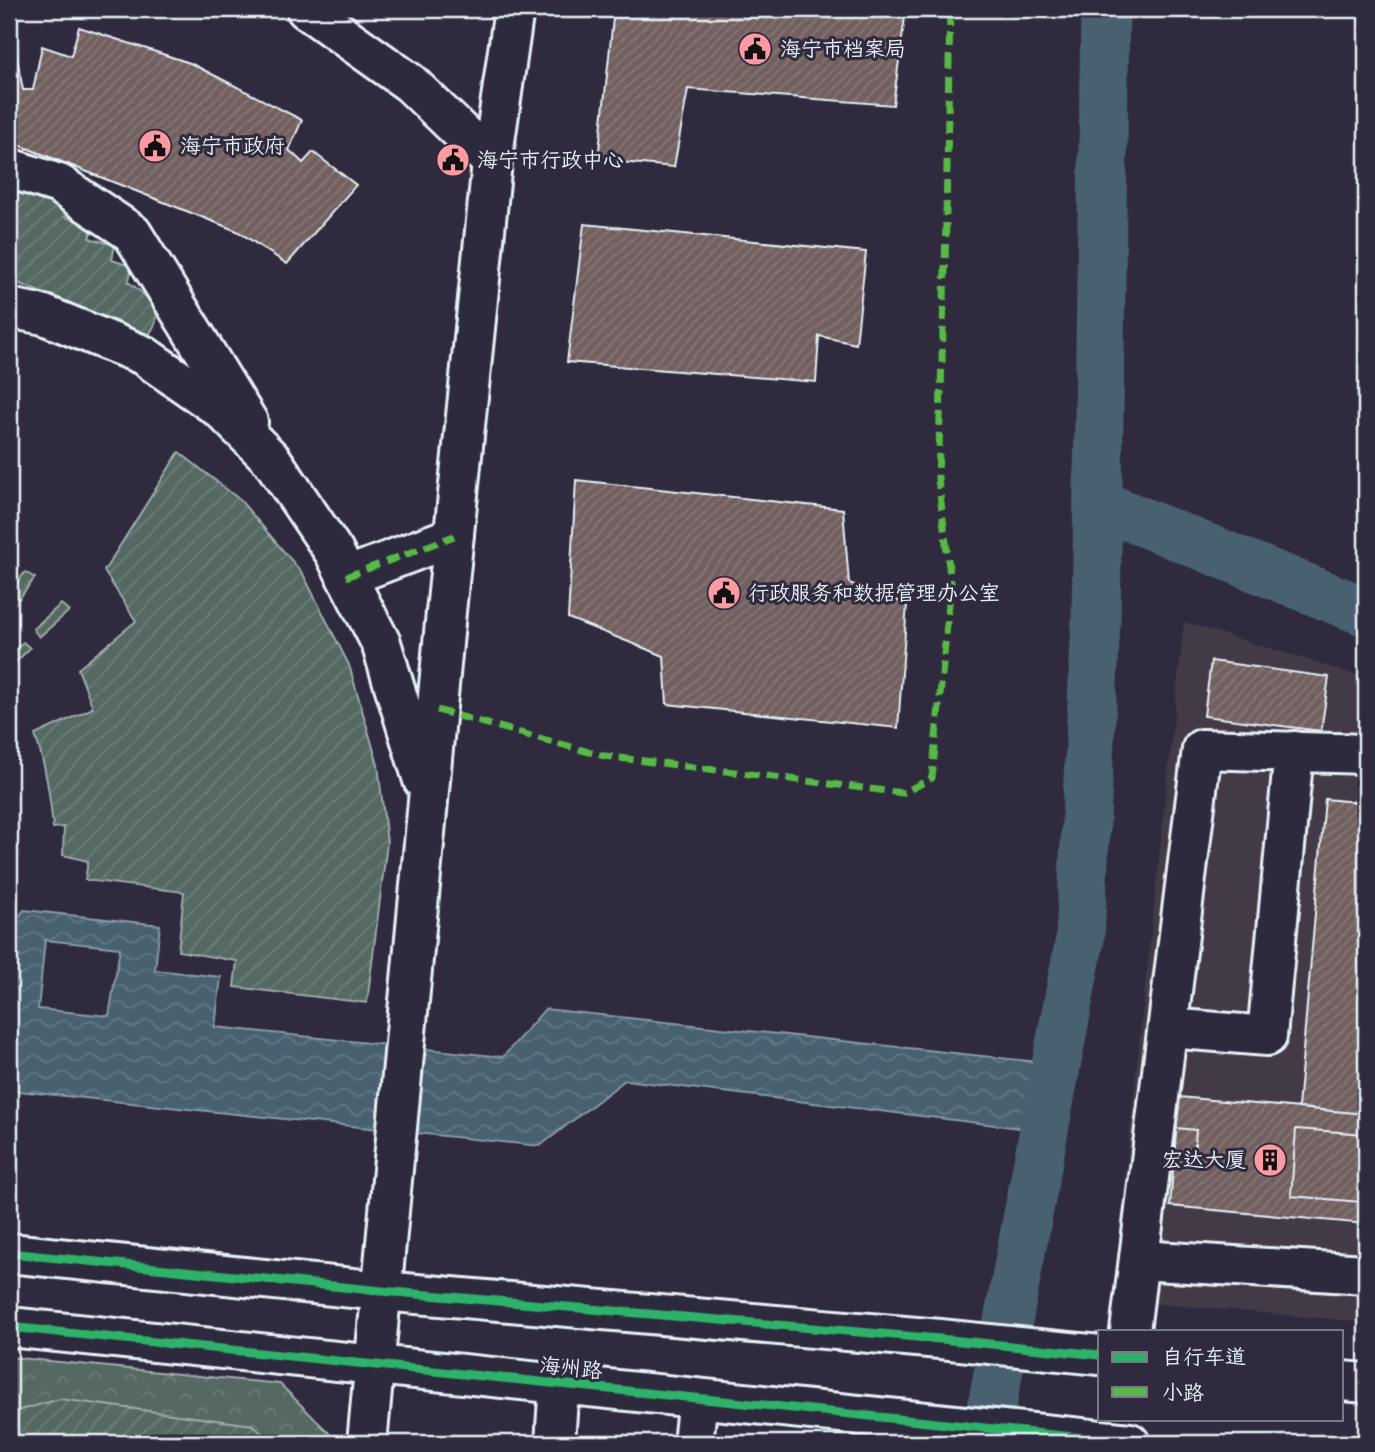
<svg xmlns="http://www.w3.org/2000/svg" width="1375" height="1452" viewBox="0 0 1375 1452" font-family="'Balsamiq Sans','LXGW WenKai TC',sans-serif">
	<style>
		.built { fill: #433a47 }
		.park { fill: url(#park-crowns); stroke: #9eacad; stroke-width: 2 }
		.garden { fill: url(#garden-furrows); stroke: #9eacad; stroke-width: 2 }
		.water { fill: url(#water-waves); stroke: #889ba6; stroke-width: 2; fill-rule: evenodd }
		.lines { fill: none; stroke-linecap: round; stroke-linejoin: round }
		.river { stroke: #48616f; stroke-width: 49 }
		.building { fill: url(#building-hatch); stroke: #e8f1f8; stroke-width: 2 }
		.minor-casing { stroke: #e8f1f8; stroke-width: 44 }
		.major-casing { stroke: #e8f1f8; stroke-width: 44 }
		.minor { stroke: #2f2a3d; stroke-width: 38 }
		.major { stroke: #2f2a3d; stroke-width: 38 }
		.quiet { stroke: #58b947; stroke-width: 7; stroke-dasharray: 14 7; stroke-linecap: butt }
		.cycleway-casing { stroke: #2f2a3d; stroke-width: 13 }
		.cycleway { stroke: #2db169; stroke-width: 9 }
		.labels { text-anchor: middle; stroke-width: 6; stroke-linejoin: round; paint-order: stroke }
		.poi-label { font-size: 21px; fill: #e8f1f8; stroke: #2f2a3d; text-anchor: start }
		.street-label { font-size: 21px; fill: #e8f1f8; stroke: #2f2a3d }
	</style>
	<defs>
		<pattern id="park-crowns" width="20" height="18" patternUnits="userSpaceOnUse" patternTransform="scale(1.75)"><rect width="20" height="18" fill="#546862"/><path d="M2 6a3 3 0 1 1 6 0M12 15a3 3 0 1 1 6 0" fill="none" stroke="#6d7e79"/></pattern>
		<pattern id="garden-furrows" width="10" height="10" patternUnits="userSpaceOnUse" patternTransform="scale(1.75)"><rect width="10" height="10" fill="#546862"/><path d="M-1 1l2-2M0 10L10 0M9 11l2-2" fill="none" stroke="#6d7e79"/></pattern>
		<pattern id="water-waves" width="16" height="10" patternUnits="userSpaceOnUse" patternTransform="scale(1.75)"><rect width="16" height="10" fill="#48616f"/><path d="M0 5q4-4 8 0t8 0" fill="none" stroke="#627884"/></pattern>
		<pattern id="building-hatch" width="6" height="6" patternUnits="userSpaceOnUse" patternTransform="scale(1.75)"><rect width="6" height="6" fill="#71605e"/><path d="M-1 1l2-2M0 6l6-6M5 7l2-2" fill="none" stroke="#857776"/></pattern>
	</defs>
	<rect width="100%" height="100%" fill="#2f2a3d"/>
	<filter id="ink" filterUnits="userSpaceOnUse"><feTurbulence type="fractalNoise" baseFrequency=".0143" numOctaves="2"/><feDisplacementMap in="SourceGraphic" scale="14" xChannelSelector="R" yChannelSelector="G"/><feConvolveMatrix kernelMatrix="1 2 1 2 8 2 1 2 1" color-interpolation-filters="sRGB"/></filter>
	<g filter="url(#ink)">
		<path class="built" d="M1184,622L1366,678V1322L1112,1300Z"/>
		<path class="park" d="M9,1357L280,1384L339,1443H9Z"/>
		<path class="garden" d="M9,183L69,203L65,217L94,225L89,238L115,245L112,260L133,267L128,282C135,286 140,291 146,297C160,311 160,320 148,336L135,333L9,279Z
			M179,452L240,500L303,574L349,665L378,765L387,843L367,1003L234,987L237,961L178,951L184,892L85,880L88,861L63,855L64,827L53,828C50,796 46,766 35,735L93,708L78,669L136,621L104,571Z
			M25,572L35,578L11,609L9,607V593Z
			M61,604L69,611L39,637L33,629Z
			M23,642L30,648L9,669V656Z
			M60,1399L253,1425L272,1443H9V1413Z"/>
		<path class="water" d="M24,910L160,925L155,970L221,977L215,1027L503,1057L545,1009L1057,1064L1044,1131L625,1080L540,1146L9,1090V930ZM45,940L120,948L109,1016L38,1009Z"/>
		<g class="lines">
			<path class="river" d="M1098,504L1366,612
				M985,1443L1080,939L1096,622L1105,9"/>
		</g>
		<path class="building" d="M614,9H906L893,105L688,89L674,167L598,160Z
			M9,26H11L23,90H33L42,46L71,56L79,27L190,63L302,120L289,150L303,163L313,152L356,185L287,264L237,231L9,141Z
			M584,224L866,252L856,344L819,336L816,382L567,362Z
			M576,480L843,509L849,583L907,604L898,728L667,704L664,656L568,618Z
			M1211,661L1329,677L1321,731L1204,716Z
			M1325,799L1366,803V1114L1298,1108Z
			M1179,1097L1366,1114V1224L1170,1206Z
			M1165,1127L1196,1130L1193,1167L1162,1164Z
			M1296,1129L1366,1134L1361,1202L1291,1196Z"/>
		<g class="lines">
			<defs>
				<path id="minor" d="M306,9L410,83L492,162
					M9,168L59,184L132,233L248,422
					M9,308L44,315L143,355L222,410L272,460L334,552L381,643L423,780
					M346,577L454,536
					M1168,1028L1267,1036L1294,751
					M1139,1260L1366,1274
					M1130,1331L1202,749L1366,754
					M367,1443L446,612L492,162L514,9
					M555,1443L559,1384
					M693,1443L698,1399"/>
				<path id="major" d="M9,1253L382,1291L940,1339L1100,1355
					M9,1327L1130,1443
					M1342,1381L1366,1383"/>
			</defs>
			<use href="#minor" class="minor-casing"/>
			<use href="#major" class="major-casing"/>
			<use href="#minor" class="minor"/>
			<use href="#major" class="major"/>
			<path class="quiet" d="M346,577L454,536
				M437,710L604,756L903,793L932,778L951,583L938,479L945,270L950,9"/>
			<defs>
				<path id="cycleway" d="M9,1253L382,1291L940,1339L1100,1355
					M9,1327L1130,1443"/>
			</defs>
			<use href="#cycleway" class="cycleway-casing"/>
			<use href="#cycleway" class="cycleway"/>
		</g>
	</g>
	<defs>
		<symbol id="civic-disc" viewBox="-11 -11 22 22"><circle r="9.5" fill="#ff9aa2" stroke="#2f2a3d"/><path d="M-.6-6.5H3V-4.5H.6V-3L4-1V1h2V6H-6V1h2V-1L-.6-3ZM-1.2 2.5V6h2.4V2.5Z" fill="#111"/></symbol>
		<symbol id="building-disc" viewBox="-11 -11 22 22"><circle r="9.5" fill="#ff9aa2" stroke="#2f2a3d"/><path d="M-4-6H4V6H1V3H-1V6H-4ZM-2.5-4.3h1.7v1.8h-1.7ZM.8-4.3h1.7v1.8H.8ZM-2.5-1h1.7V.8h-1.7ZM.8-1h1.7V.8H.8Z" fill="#111"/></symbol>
	</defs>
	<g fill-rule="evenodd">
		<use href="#civic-disc" x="736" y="30" width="38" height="38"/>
		<use href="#civic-disc" x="136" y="127" width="38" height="38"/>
		<use href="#civic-disc" x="434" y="141" width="38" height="38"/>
		<use href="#civic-disc" x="705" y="574" width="38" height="38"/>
		<use href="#building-disc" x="1251" y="1141" width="38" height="38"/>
	</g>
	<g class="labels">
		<g class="poi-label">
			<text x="780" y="56">海宁市档案局</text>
			<text x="180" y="153">海宁市政府</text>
			<text x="477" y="167">海宁市行政中心</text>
			<text x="748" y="600">行政服务和数据管理办公室</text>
			<text x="1246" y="1167" text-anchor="end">宏达大厦</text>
		</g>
		<g class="street-label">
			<text transform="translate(571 1368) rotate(6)" y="7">海州路</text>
		</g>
	</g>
	<rect width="1375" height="1452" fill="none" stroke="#2f2a3d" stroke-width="35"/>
	<rect x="18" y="18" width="1340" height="1417" fill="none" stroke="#e8f1f8" stroke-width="2.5" filter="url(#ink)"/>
	<rect x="1098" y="1330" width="245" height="91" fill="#2f2a3d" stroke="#797a88" stroke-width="2"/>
	<rect x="1112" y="1352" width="35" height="10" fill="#2db169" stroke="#797a88" stroke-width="2"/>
	<text x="1162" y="1364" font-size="21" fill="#e8f1f8">自行车道</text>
	<rect x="1112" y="1387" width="35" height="10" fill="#58b947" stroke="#797a88" stroke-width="2"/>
	<text x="1162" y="1400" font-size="21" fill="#e8f1f8">小路</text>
</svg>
